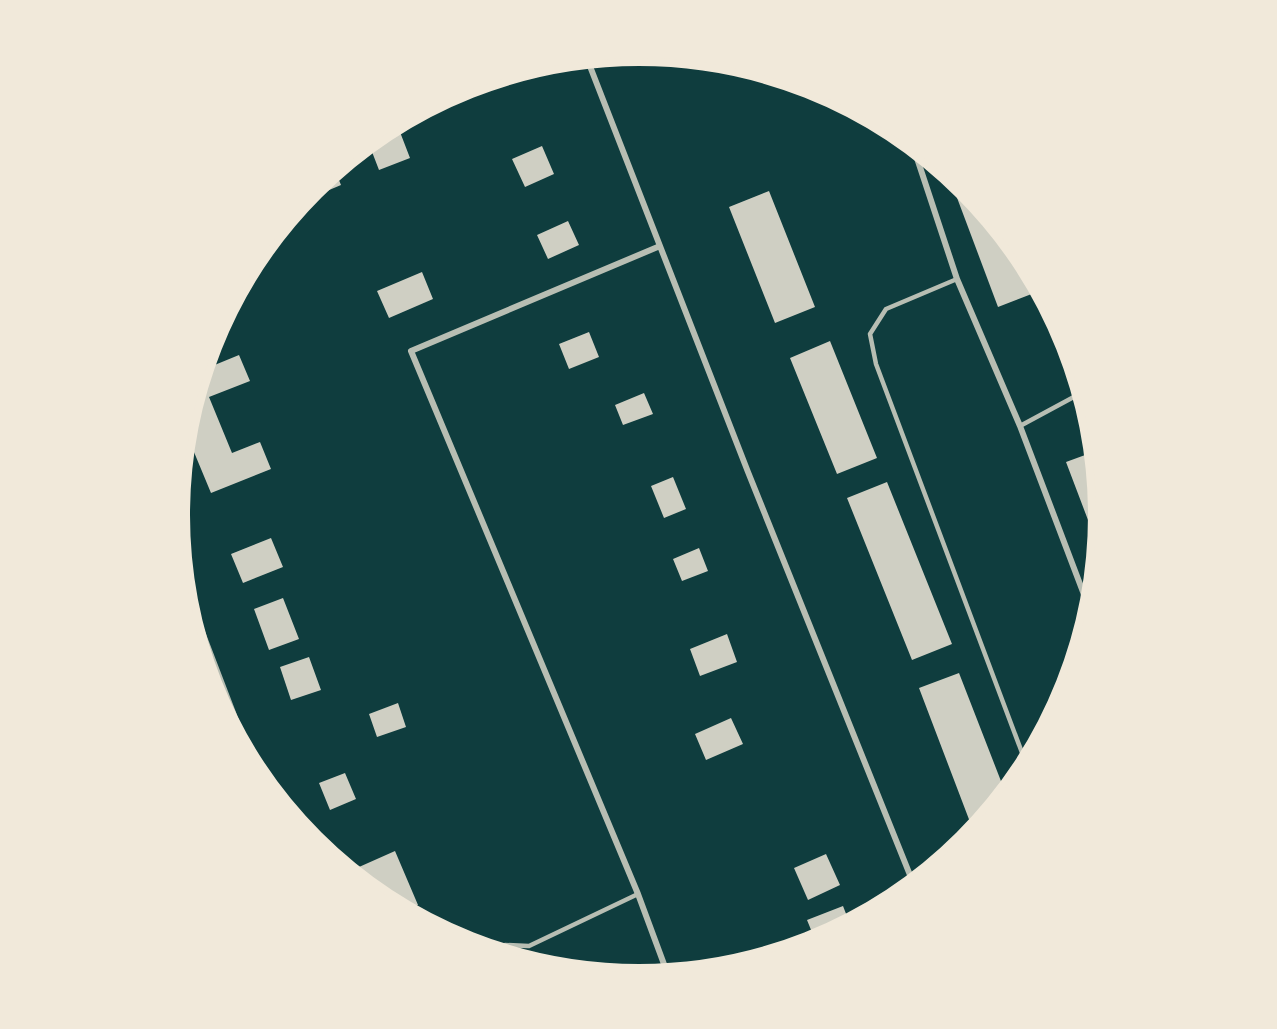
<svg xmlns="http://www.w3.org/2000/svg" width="1277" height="1029" viewBox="0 0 1277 1029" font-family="'Noto Serif',serif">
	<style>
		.building { fill: #cfcfc3 }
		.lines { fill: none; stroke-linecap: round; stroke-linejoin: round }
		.service { stroke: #b8beb3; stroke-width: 4.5 }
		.minor { stroke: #b8beb3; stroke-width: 6 }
		.rim { fill: none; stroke: #f1e9da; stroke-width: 8 }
	</style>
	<rect width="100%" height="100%" fill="#0f3d3e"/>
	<path class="building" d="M400,132L410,158L379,170L369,144Z
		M542,146L554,174L525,187L512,159Z
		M334,168L341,185L315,196L311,186Z
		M947,171L966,187L1024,257L1042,290L998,307Z
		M769,191L815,307L775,323L729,207Z
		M568,221L579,245L548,259L537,235Z
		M422,272L433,299L389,318L377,291Z
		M589,332L599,357L569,369L559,344Z
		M830,341L877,458L837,474L790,358Z
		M239,355L250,381L209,397L232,453L260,442L271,469L211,493L184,428V424L200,371Z
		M644,393L653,414L623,425L615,405Z
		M1096,451L1102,515L1099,549L1066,462Z
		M673,477L686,509L664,518L651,486Z
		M887,482L952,644L912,660L847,498Z
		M271,538L283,567L243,583L231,554Z
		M699,548L708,571L682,581L673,559Z
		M283,598L299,639L269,650L254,609Z
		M727,634L737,662L700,676L690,649Z
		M309,657L321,690L291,700L280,667Z
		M959,673L1006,794L989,814L970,822L919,688Z
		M398,703L406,727L377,737L369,714Z
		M731,718L743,744L706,760L695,734Z
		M345,773L356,799L330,810L319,783Z
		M395,851L418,905L403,912L381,900L369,890L359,867Z
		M826,854L840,885L808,900L794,868Z
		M843,906L850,924L816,942L807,920Z"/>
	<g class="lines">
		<path class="service" d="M957,279L886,309L870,334L876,364L1027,766
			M1020,426L1083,392
			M913,881L924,877
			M489,951L505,945L529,946L638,894"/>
		<path class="minor" d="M586,56L748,472L914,885
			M912,143L957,279L1020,426L1091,613
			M660,246L411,351L638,894L668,975
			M181,577L258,778"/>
	</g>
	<path d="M0 0H1277V1029H0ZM186 515a453 453 0 1 1 906 0a453 453 0 1 1-906 0Z" fill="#f1e9da" fill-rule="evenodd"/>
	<path class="rim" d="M186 515a453 453 0 1 1 906 0a453 453 0 1 1-906 0Z"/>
</svg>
